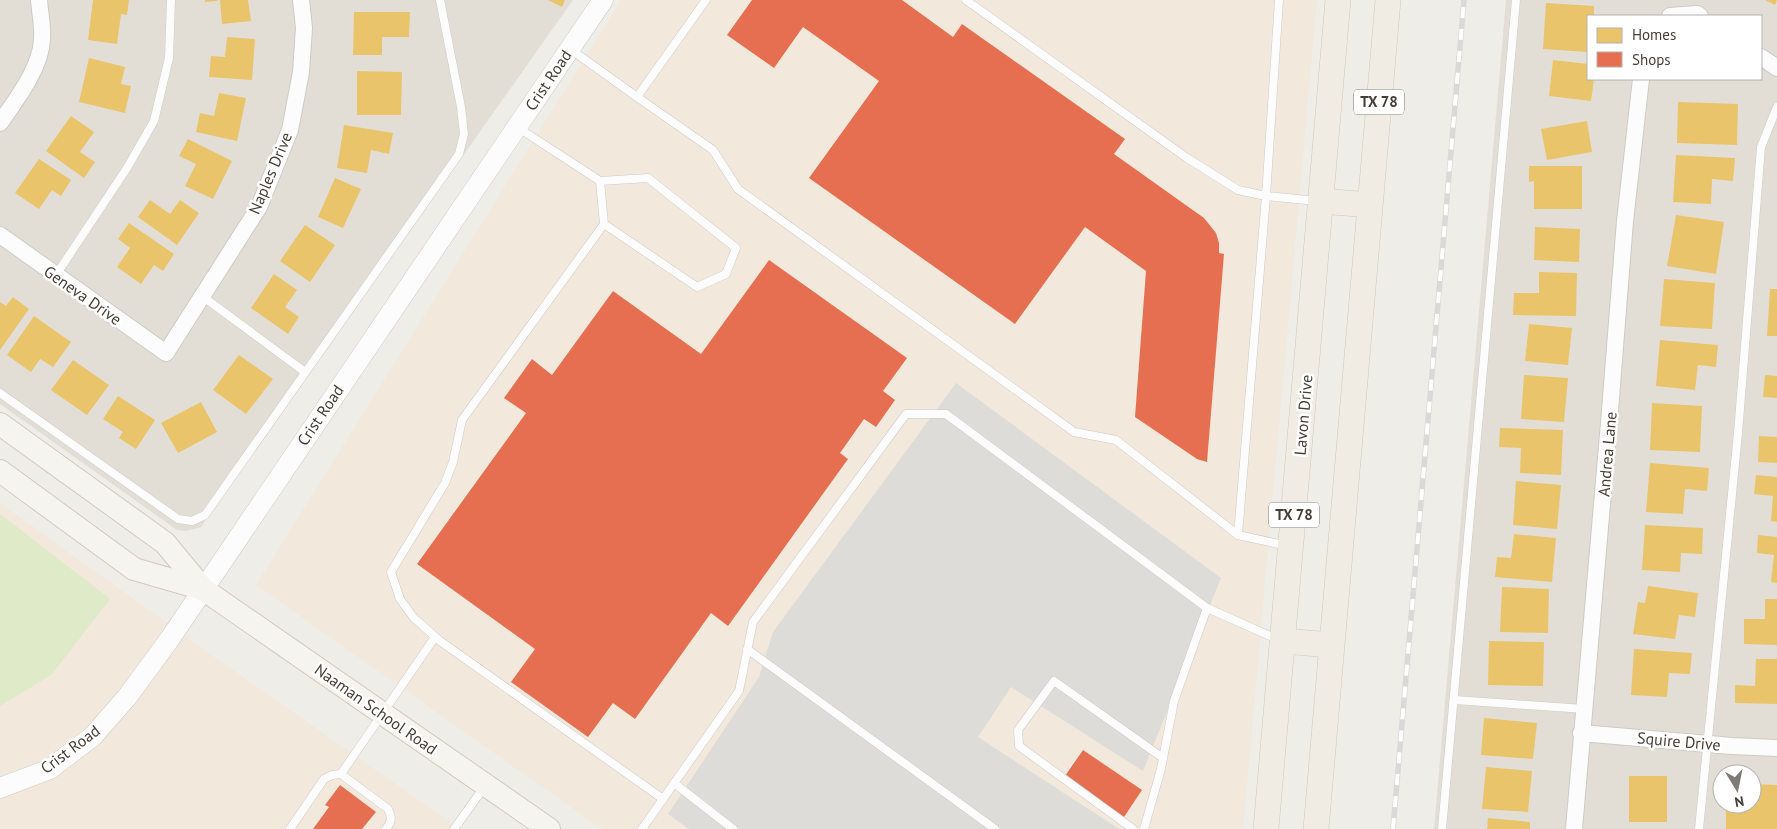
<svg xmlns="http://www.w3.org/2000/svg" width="1777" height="829" viewBox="0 0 1777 829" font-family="'PT Sans',sans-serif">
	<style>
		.residential { fill: #e3ded5; fill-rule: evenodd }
		.commercial { fill: #f2e8db }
		.green { fill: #deeac8 }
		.parking { fill: #dedcd8 }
		.homes { fill: #e9c46a }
		.shops { fill: #e76f51 }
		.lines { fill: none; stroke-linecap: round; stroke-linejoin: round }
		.service-casing { stroke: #cdcbc6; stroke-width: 9 }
		.minor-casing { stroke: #cdcbc6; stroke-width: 18 }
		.tertiary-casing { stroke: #cdcbc6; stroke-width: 21 }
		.secondary-casing { stroke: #cecabf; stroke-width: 24 }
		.primary-casing { stroke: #d1c8b5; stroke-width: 26 }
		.service { stroke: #fdfcfc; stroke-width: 8 }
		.minor { stroke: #fdfcfc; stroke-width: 16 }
		.tertiary { stroke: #fdfcfc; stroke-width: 20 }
		.secondary { stroke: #f6f4ee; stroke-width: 22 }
		.primary { stroke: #f0ebe3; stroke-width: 25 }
		.rail-casing { stroke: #d9d9d8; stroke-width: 5.5 }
		.rail { stroke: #fff; stroke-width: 4; stroke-dasharray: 11; stroke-linecap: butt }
		.labels { text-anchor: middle; stroke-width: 5; stroke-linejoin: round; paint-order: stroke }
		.shield { fill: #fff; stroke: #7d7872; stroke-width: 1 }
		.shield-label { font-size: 15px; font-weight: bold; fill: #453e35 }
		.street-label { font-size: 16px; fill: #453e35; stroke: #fff }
	</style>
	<rect width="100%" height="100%" fill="#efede8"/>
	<path class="residential" d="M0,0H573L201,527L186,531L177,530L0,404Z
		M1506,0H1777V829H1434ZM1588,16H1761V79H1588ZM1722,774H1752V804H1722Z"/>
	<path class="commercial" d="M621,0H1317L1243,829H602L256,585Z
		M0,503L210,654L460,829H0Z"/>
	<path class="green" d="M0,514L110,599L51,675L0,706Z"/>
	<path class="parking" d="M956,383L1221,578L1143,771L1011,687L978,737L1119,829H689L668,814L759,677L773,632Z"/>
	<path class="homes" d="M93,0H129L127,15L121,14L117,44L88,40Z
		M205,0H217V1L205,2Z
		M220,0H248L251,21L222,24Z
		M548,0H565L562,7Z
		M1765,0H1777L1775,5Z
		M1546,3L1594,6V16H1588V52L1543,49Z
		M354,12H410L409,37H382V55H353Z
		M227,37L255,39L252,80L209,77L211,56L225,57Z
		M89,58L125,67L121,84L131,86L125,113L79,102Z
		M1553,60L1588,64V79H1594L1591,101L1549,96Z
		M357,71L402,72L401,115H357Z
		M219,93L246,98L237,141L196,132L200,113L214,116Z
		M1678,102L1738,104L1737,145L1677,143Z
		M71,116L94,132L80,152L95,162L84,178L46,151Z
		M1587,121L1592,152L1547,160L1541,129Z
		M344,125L393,133L389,154L371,150L367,173L337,168Z
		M188,139L232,161L213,199L185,186L196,164L179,156Z
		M1676,155L1735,158L1733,181L1712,179L1711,204L1673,202Z
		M39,159L71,180L61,196L52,190L39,209L15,193Z
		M1529,166H1582V209H1534V181L1529,182Z
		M335,178L361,189L343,228L318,217Z
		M150,200L170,214L180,200L199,213L177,245L138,217Z
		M1676,215L1724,222L1716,274L1667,266Z
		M129,223L174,254L163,271L154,265L141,284L117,267L130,248L118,239Z
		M305,225L335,245L310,282L280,261Z
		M1535,227L1580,229L1579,262L1534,260Z
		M1539,272L1577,273L1576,316L1513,315L1514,293H1539Z
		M274,274L297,290L285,307L299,317L288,334L251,308Z
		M1664,279L1715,283L1712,329L1660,326Z
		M1770,289H1777V336H1767Z
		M13,297L29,309L0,350V302L6,306Z
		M34,316L71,342L53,367L40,359L31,372L7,355Z
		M1529,324L1572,328L1568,365L1525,361Z
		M1660,340L1718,345L1716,367L1698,365L1695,390L1656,386Z
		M239,355L273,379L246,414L213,390Z
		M73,360L109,385L87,415L51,390Z
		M1524,375L1568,378L1564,422L1521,419Z
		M1765,375L1777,376V398L1763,397Z
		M118,396L155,420L136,449L119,438L123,432L103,419Z
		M201,402L217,432L178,453L161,423Z
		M1652,403L1702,406L1700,452L1650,450Z
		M1500,428L1563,430L1561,475L1520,473L1521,448L1499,447Z
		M1759,436L1777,437V463L1758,462Z
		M1650,463L1709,468L1707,491L1685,489L1683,514L1646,512Z
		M1756,475L1777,477V522L1771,521L1773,496L1754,494Z
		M1516,481L1561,485L1557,529L1513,525Z
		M1645,525L1703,528L1702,554L1681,553L1680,572L1642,570Z
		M1514,534L1556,538L1552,582L1495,577L1497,557L1511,558Z
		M1758,535L1777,537V583L1771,582L1774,555L1757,553Z
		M1648,586L1698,593L1695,617L1679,615L1675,639L1633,634L1638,602L1645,603Z
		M1502,587L1549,589L1548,633L1500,632Z
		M1765,599H1777V645L1744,644V619H1765Z
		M1489,641L1544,642L1543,686L1488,685Z
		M1634,649L1692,653L1690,674L1669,673L1667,697L1631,695Z
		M1756,659H1777V704L1735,703V685L1755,686Z
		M1484,718L1537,723L1533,759L1481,755Z
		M1486,767L1532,771L1528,812L1482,809Z
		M1629,776H1667V822H1629Z
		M1752,784L1777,785V829H1726V809H1749V804H1752Z
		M1488,818L1530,822V829H1487Z"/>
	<path class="shops" d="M752,0H902L953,37L962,24L1125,139L1114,154L1204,218L1216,233L1219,243V253L1224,254L1207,462L1197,459L1135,417L1146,271L1085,227L1015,324L809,178L879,81L803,27L774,68L727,35Z
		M769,260L907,358L883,391L895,400L876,427L864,419L840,453L848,459L728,626L711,613L635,719L613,703L588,737L511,682L535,649L417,564L526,413L504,398L532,359L552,375L613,291L701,354Z
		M1083,750L1142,790L1124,817L1065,776Z
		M340,785L376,812L362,829H313L329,807L325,805Z"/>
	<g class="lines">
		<defs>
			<path id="service" d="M706,0L637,97L713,150L738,189L1074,432L1116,440L1238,535L1288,546
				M966,0L1187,158L1238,190L1266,196L1317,201
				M570,49L637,97
				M517,127L600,181L648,178L736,248L726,274L697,287L604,224L600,181
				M604,224L462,420L453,462L445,483L391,572L400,599L414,618L440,641L663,799
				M56,275L127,168L154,121L169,58L171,0
				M202,296L305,372
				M0,393L178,519L192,521L205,515L459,154L464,134L461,107L440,0
				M1238,535L1266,196L1279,0
				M747,649L995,829
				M1455,700L1584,709
				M674,783L733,829
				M290,829L324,779L332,775L341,774
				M386,829C392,822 392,817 388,809L341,774L435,637
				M454,829L485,786
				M642,829L739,691L753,622L906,414H946L1207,608
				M1133,829L1019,746L1018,730L1054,681L1163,758
				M1144,829L1161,769L1174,701L1207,608L1279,640
				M1442,829L1516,0
				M1699,829L1738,433L1761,147L1777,107"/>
			<path id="minor" d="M1670,16L1697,14L1700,16
				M1761,57L1777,68
				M0,123C16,100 41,68 42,39C43,27 40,13 39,0
				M0,235L166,353L259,207L290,130L301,72L304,28L301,0
				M1581,733L1732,746L1777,748
				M1574,829L1609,423L1625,221L1641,79"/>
			<path id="tertiary" d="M0,788L50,769L93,736L127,697L169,640L603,0"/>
			<path id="secondary" d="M0,424L165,543L203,589L549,829
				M0,471L134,569L203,589"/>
			<path id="primary" d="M1321,201L1370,205
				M1283,641L1332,645
				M1266,829L1338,0
				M1316,829L1388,0"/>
		</defs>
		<use href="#service" class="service-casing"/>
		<use href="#minor" class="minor-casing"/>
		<use href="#tertiary" class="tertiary-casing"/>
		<use href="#secondary" class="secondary-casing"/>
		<use href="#primary" class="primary-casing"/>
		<use href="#service" class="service"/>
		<use href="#minor" class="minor"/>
		<use href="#tertiary" class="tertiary"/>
		<use href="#secondary" class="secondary"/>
		<use href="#primary" class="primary"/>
		<defs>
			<path id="rail" d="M1393,829L1464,0"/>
		</defs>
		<use href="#rail" class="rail-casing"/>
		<use href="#rail" class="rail"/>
	</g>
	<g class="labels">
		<g class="shield">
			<rect x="1354" y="89.5" width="50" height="25" rx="4"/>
			<rect x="1269" y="502.5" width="50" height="25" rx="4"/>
		</g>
		<g class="shield-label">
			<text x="1379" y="107">TX 78</text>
			<text x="1294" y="520">TX 78</text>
		</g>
		<g class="street-label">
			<text transform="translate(548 80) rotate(-56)" y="6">Crist Road</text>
			<text transform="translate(270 173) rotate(-67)" y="6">Naples Drive</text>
			<text transform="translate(83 295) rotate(35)" y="6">Geneva Drive</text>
			<text transform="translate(320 415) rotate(-56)" y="6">Crist Road</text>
			<text transform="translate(1303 415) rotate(-85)" y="6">Lavon Drive</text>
			<text transform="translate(1607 454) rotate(-85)" y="6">Andrea Lane</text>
			<text transform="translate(376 709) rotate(35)" y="6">Naaman School Road</text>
			<text transform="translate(1679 741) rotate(5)" y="6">Squire Drive</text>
			<text transform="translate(70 749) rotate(-37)" y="6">Crist Road</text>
		</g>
	</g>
	<rect x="1587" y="15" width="175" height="65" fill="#ffffff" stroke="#b5b2ae"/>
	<rect x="1597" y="28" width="25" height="15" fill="#e9c46a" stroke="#b5b2ae"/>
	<text x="1632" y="40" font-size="15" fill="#453e35">Homes</text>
	<rect x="1597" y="52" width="25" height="15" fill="#e76f51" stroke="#b5b2ae"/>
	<text x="1632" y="65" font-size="15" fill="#453e35">Shops</text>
	<g transform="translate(1737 789) rotate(170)"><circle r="24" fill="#ffffff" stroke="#b5b2ae"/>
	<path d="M0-4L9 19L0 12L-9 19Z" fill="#807b74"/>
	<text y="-8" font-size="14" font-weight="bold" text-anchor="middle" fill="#453e35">N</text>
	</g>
</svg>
